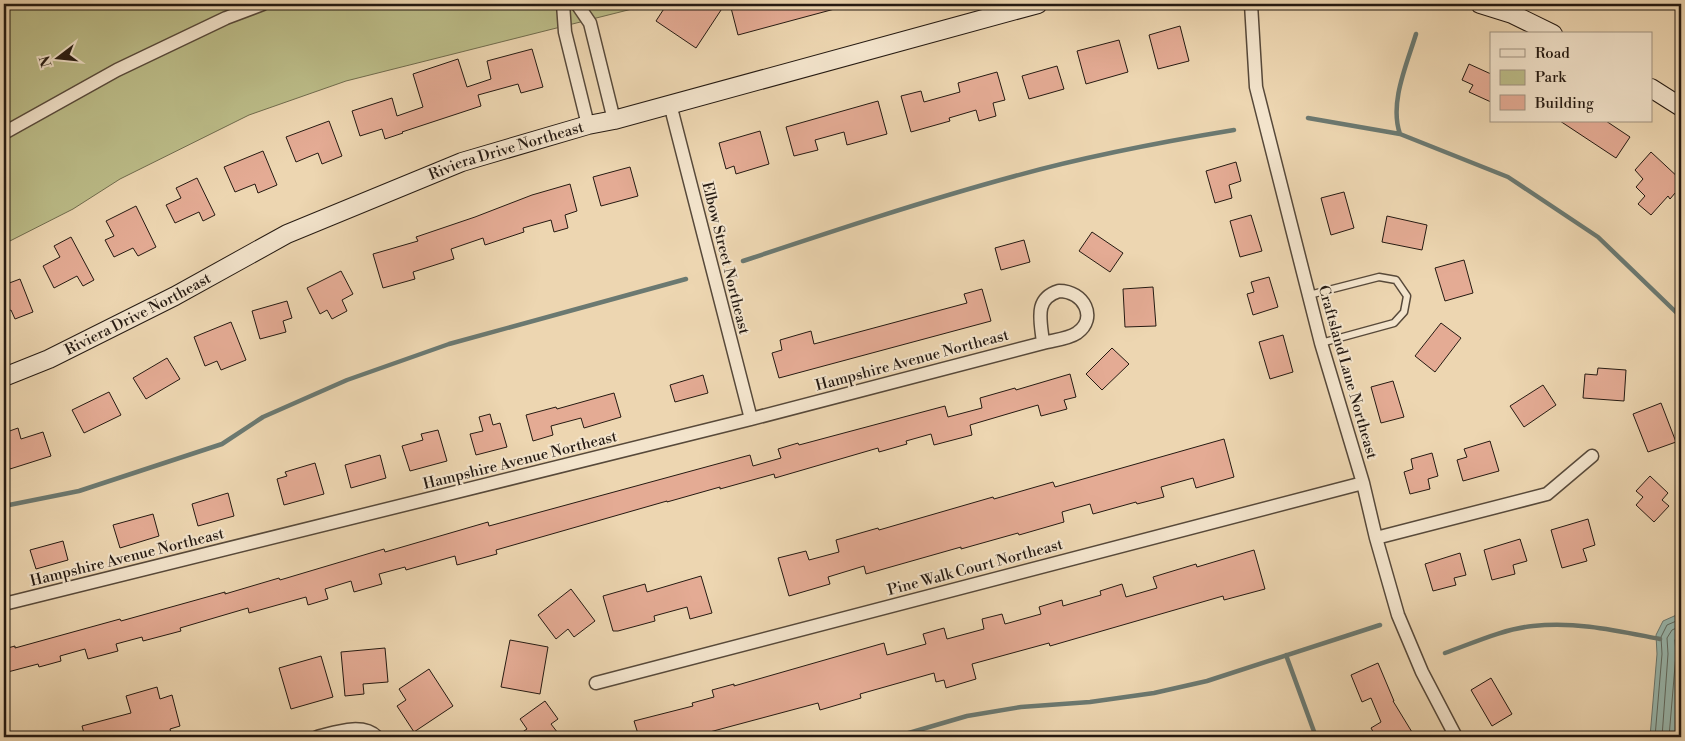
<svg xmlns="http://www.w3.org/2000/svg" width="1685" height="741" viewBox="0 0 1685 741" font-family="'Libre Bodoni',serif">
	<style>
		.green { fill: #bcbd89; stroke: #706c4e }
		.water { fill: #99b9b0; stroke: #6b7971 }
		.lines { fill: none; stroke-linecap: round; stroke-linejoin: round }
		.shore { stroke: #5f6a61; stroke-width: 1 }
		.stream { stroke: #6b7971; stroke-width: 4.5 }
		.building { fill: #e4ab94; stroke: #251a12 }
		.lane-casing { stroke: #57493a; stroke-width: 9 }
		.street-casing { stroke: #57493a; stroke-width: 15 }
		.secondary-casing { stroke: #251a12; stroke-width: 20 }
		.lane { stroke: #f3e4cc; stroke-width: 6 }
		.street { stroke: #f3e4cc; stroke-width: 12 }
		.secondary { stroke: #f3e4cc; stroke-width: 18 }
		.labels { text-anchor: middle; stroke-width: 4; stroke-linejoin: round; paint-order: stroke }
		.street-label { font-size: 15px; fill: #251a12; stroke: #f3e4cc }
	</style>
	<rect width="100%" height="100%" fill="#edd6b1"/>
	<filter id="stains"><feTurbulence type="fractalNoise" baseFrequency=".004" numOctaves="4"/><feColorMatrix values="0 0 0 0 .2 0 0 0 0 .09 0 0 0 0 .02 0 0 0 .5 -.17"/></filter>
	<radialGradient id="worn" r=".72"><stop offset=".6" stop-color="#630" stop-opacity="0"/><stop offset="1" stop-color="#630" stop-opacity=".3"/></radialGradient>
	<path class="green" d="M4,4H635L636,8L346,81L249,115L120,179L73,209L4,244Z"/>
	<path class="water" d="M1681,613V737H1650L1657,654L1656,635L1663,621Z"/>
	<g class="lines">
		<path class="shore" d="M1655,737L1662,654L1661,637L1667,625L1681,619
			M1662,737L1668,654L1667,638L1672,630L1681,626
			M1669,737L1676,654L1675,640L1677,636L1681,634"/>
		<path class="stream" d="M1308,118L1400,134L1508,177L1598,237L1681,317
			M1400,134C1389,103 1407,64 1416,34
			M743,261C833,231 923,201 1015,176C1087,156 1161,142 1234,130
			M4,506L79,491L222,444L263,417L347,380L449,344L686,279
			M1445,653C1473,643 1503,629 1533,626C1576,621 1618,631 1660,639
			M1286,655L1316,737
			M895,737L967,716L1021,707L1090,702L1154,693L1207,681L1380,625"/>
	</g>
	<path class="building" d="M667,4H725L696,48L656,21Z
		M730,4H842V7L738,35Z
		M1180,26L1189,61L1158,69L1149,35Z
		M1119,40L1128,72L1086,84L1077,51Z
		M532,49L543,87L521,93L518,84L478,95L481,106L402,132L403,133L385,139L382,129L360,136L352,111L392,98L397,116L423,107L413,74L458,59L467,87L491,79L487,61Z
		M1469,64L1491,74V102L1469,92L1473,85L1462,80Z
		M1057,66L1064,89L1029,99L1022,76Z
		M997,72L1005,100L993,103L996,116L979,121L976,110L949,118L950,121L911,132L901,96L921,91L924,102L960,92L958,83Z
		M878,101L887,134L847,145L844,132L815,140L818,150L794,156L786,127Z
		M329,121L342,156L322,164L318,153L296,162L286,137Z
		M1560,121H1606L1630,137L1616,158Z
		M760,131L769,164L736,174L734,166L726,169L719,143Z
		M263,151L277,185L258,193L255,184L235,192L224,167Z
		M1651,152L1681,180V186L1670,199L1668,196L1651,215L1638,204L1645,196L1636,187L1643,179L1635,170Z
		M1236,162L1241,181L1229,185L1232,198L1215,203L1206,171Z
		M630,167L638,196L601,206L593,177Z
		M197,178L215,215L203,221L199,212L175,223L166,205L181,198L176,188Z
		M570,184L577,211L565,215L568,228L554,232L551,220L523,228L524,232L485,245L483,238L451,249L454,259L413,272L415,279L383,288L373,254L418,241L416,237L475,217L532,195Z
		M1344,192L1354,228L1331,235L1321,198Z
		M136,206L156,247L138,256L133,248L114,257L105,240L114,236L106,221Z
		M1251,215L1262,251L1240,257L1230,221Z
		M1387,216L1427,225L1422,250L1382,242Z
		M1092,232L1123,253L1110,272L1079,251Z
		M71,237L94,280L83,286L77,276L54,288L43,266L60,257L54,246Z
		M1024,240L1030,262L1001,270L995,248Z
		M1464,260L1473,293L1445,301L1435,268Z
		M341,271L353,294L342,300L347,311L332,319L327,310L320,314L307,288Z
		M1269,277L1278,307L1253,315L1247,294L1254,292L1251,282Z
		M20,279L33,312L15,319L11,310L4,313V285Z
		M1153,287L1156,326L1125,327L1123,289Z
		M982,289L991,321L779,378L772,353L782,350L780,340L811,331L814,344L967,303L964,294Z
		M287,301L292,318L283,321L286,332L260,339L252,311Z
		M231,322L246,360L221,370L217,361L205,366L194,337Z
		M1441,323L1461,338L1435,372L1415,356Z
		M1283,335L1293,372L1270,379L1259,342Z
		M1112,348L1129,364L1102,390L1086,374Z
		M167,358L180,379L146,399L133,378Z
		M1598,368L1626,370L1624,401L1583,398L1585,374L1597,375Z
		M1070,374L1076,397L1064,400L1067,409L1041,416L1038,405L970,425L972,435L934,445L931,434L906,441L907,444L879,452L878,448L775,478L774,474L720,489V487L667,502V501L496,550L497,554L457,565L455,556L406,570L405,567L379,574L382,584L354,592L351,581L325,589L328,599L308,605L306,597L249,613L248,608L180,628L181,631L143,641L142,637L116,644L118,651L88,659L85,649L60,656L61,661L39,667L38,664L4,673V649L15,646V648L120,619L121,621L225,592V594L279,578L280,580L384,549L385,552L488,522L489,526L750,455L753,466L781,458L778,449L798,443L799,445L945,406L948,417L982,408L980,398L1015,388L1016,390Z
		M703,375L708,393L675,402L670,385Z
		M1393,381L1404,417L1381,423L1371,387Z
		M1543,385L1556,405L1524,427L1510,406Z
		M109,392L121,415L84,433L72,410Z
		M614,393L621,417L584,428L581,418L551,426L553,435L533,441L526,415L556,407L557,409Z
		M1661,403L1676,442L1648,452L1633,414Z
		M490,414L493,425L500,423L507,447L476,455L470,434L483,431L479,417Z
		M18,428L21,439L43,432L51,456L10,469L4,450V433Z
		M438,430L447,461L410,471L402,446L423,440L421,434Z
		M1224,439L1234,477L1196,488L1193,478L1161,487L1164,497L1137,504L1136,502L1093,514L1090,504L1062,512L1064,522L1019,535L1018,533L961,549V547L866,574L864,566L828,577L830,584L789,596L778,558L806,551L809,560L839,552L836,540L878,528L879,530L993,497L994,499L1053,482L1055,487Z
		M1490,441L1499,471L1463,481L1457,460L1467,457L1464,449Z
		M1432,453L1438,476L1428,479L1430,489L1410,494L1404,472L1413,469L1411,459Z
		M380,455L386,478L351,488L345,465Z
		M315,463L324,494L284,505L277,479L287,476L285,472Z
		M1650,476L1668,493L1662,500L1669,506L1654,522L1636,505L1643,497L1636,491Z
		M228,493L234,516L198,526L192,504Z
		M153,514L159,536L120,548L113,525Z
		M1588,519L1595,545L1583,549L1587,561L1562,568L1551,530Z
		M1520,539L1527,561L1513,565L1515,574L1492,580L1484,550Z
		M63,541L68,560L36,569L30,550Z
		M1254,550L1265,589L1224,600L1223,596L1050,646L1049,643L972,664L976,679L946,688L944,680L936,682L934,673L860,694L861,698L820,710L818,703L691,737H639L634,721L693,706L692,703L714,697L712,690L734,684V686L884,643L887,655L926,644L923,634L944,628L947,639L984,629L982,619L1002,614L1005,624L1041,614L1039,607L1062,600L1063,606L1101,595L1100,591L1122,584L1126,597L1157,588L1153,577L1196,564L1197,567Z
		M1460,553L1466,575L1454,578L1456,585L1433,591L1425,564Z
		M701,576L712,613L690,619L687,607L654,616L655,621L618,631H613L603,596L645,584L647,592Z
		M571,589L595,621L574,637L568,629L556,639L538,615Z
		M510,640L548,647L540,694L501,687Z
		M385,648L388,682L363,684L364,694L345,696L341,652Z
		M321,656L333,697L291,709L279,668Z
		M1378,663L1394,701H1393L1415,737H1376L1371,728L1381,722L1371,698L1362,702L1351,675Z
		M429,669L453,706L414,732L397,706L406,700L399,689Z
		M1491,678L1512,714L1492,726L1471,690Z
		M157,687L160,699L172,695L180,726L170,729L172,737H85L82,726L131,713L126,696Z
		M545,701L558,719L551,724L561,737H515L527,729L520,719Z"/>
	<g class="lines">
		<defs>
			<path id="lane" d="M1309,295L1379,277L1396,280L1407,296L1404,312L1394,323L1321,343"/>
			<path id="street" d="M563,4L565,32L588,125
				M577,4L590,23L614,120
				M1251,4L1256,87L1321,343L1363,483L1376,538L1398,615L1422,672L1456,737
				M670,104L751,419
				M4,133L117,70L226,18L263,4
				M1059,291C1084,291 1098,318 1077,333C1068,339 1054,340 1043,343C1041,321 1033,299 1059,291Z
				M1376,538L1547,494L1592,456
				M4,604L751,419L1043,343
				M596,683L1363,483
				M317,737C334,733 362,722 377,737"/>
			<g id="secondary">
				<path d="M1480,4L1512,14L1553,34"/>
				<path d="M1651,88L1681,107"/>
				<path id="s1" d="M4,377L49,359L175,296L287,234L462,162L588,125L614,120L1038,4"/>
			</g>
		</defs>
		<use href="#lane" class="lane-casing"/>
		<use href="#street" class="street-casing"/>
		<use href="#secondary" class="secondary-casing"/>
		<use href="#lane" class="lane"/>
		<use href="#street" class="street"/>
		<use href="#secondary" class="secondary"/>
	</g>
	<g class="labels">
		<g class="street-label">
			<text dy="5" stroke="none"><textPath href="#s1" startOffset="552">Riviera Drive Northeast</textPath></text>
			<text transform="translate(726 258) rotate(76)" y="5">Elbow Street Northeast</text>
			<text dy="5" stroke="none"><textPath href="#s1" startOffset="148">Riviera Drive Northeast</textPath></text>
			<text transform="translate(912 360) rotate(-15)" y="5">Hampshire Avenue Northeast</text>
			<text transform="translate(1348 372) rotate(74)" y="5">Craftsland Lane Northeast</text>
			<text transform="translate(520 460) rotate(-14)" y="5">Hampshire Avenue Northeast</text>
			<text transform="translate(127 557) rotate(-14)" y="5">Hampshire Avenue Northeast</text>
			<text transform="translate(975 567) rotate(-15)" y="5">Pine Walk Court Northeast</text>
		</g>
	</g>
	<rect width="1685" height="741" fill="none" stroke="#edd6b1" stroke-width="20"/>
	<rect x="5" y="5" width="1675" height="731" fill="none" stroke="#251a12" stroke-width="2.5"/>
	<rect x="10" y="10" width="1665" height="721" fill="none" stroke="#251a12"/>
	<rect x="1490" y="32" width="162" height="90" fill="#f3e4cc" stroke="#a19382"/>
	<rect x="1500" y="49" width="25" height="8" fill="#f3e4cc" stroke="#a19382"/>
	<text x="1535" y="58" font-size="15" fill="#251a12">Road</text>
	<rect x="1500" y="70" width="25" height="15" fill="#bcbd89" stroke="#a19382"/>
	<text x="1535" y="82" font-size="15" fill="#251a12">Park</text>
	<rect x="1500" y="95" width="25" height="15" fill="#e4ab94" stroke="#a19382"/>
	<text x="1535" y="108" font-size="15" fill="#251a12">Building</text>
	<g transform="translate(58 58) rotate(254)" stroke="#f3e4cc" stroke-width="4" paint-order="stroke">
	<path d="M0-4L9 19L0 12L-9 19Z" fill="#251a12"/>
	<text y="-8" font-size="14" font-weight="bold" text-anchor="middle" fill="#251a12">N</text>
	</g>
	<rect width="100%" height="100%" filter="url(#stains)"/>
	<rect width="100%" height="100%" fill="url(#worn)"/>
</svg>
